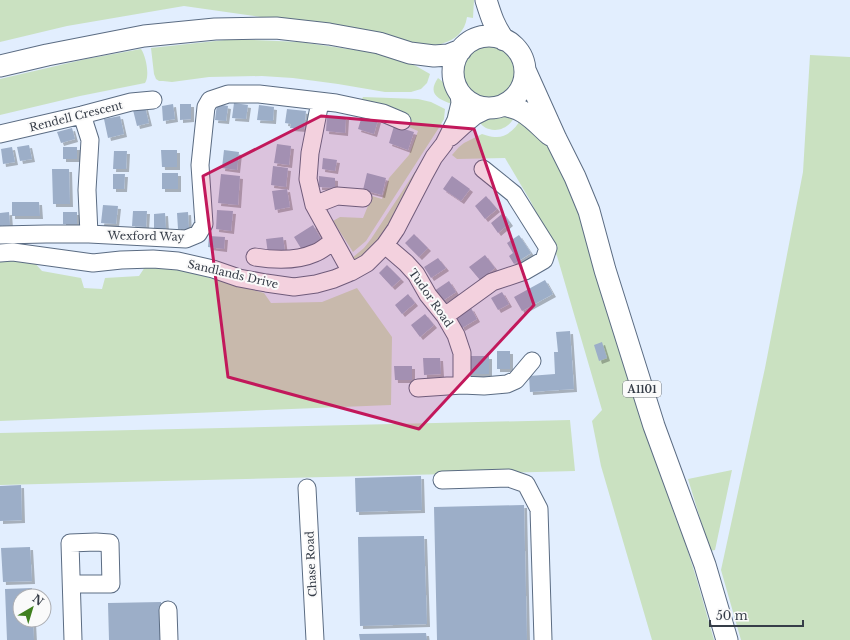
<svg xmlns="http://www.w3.org/2000/svg" width="850" height="640" viewBox="0 0 850 640" font-family="'Libre Baskerville',serif">
	<style>
		.green { fill: #cae1c1 }
		.building { fill: #9caec8; filter: url(#shadow) }
		.lines { fill: none; stroke-linecap: round; stroke-linejoin: round }
		.minor-casing { stroke: #5b6c83; stroke-width: 19 }
		.major-casing { stroke: #5b6c83; stroke-width: 23 }
		.minor { stroke: #fff; stroke-width: 17 }
		.major { stroke: #fff; stroke-width: 21 }
		.marked { fill: #c2185b; fill-opacity: 0.2; stroke: #c2185b; stroke-width: 3; stroke-linejoin: round }
		.labels { text-anchor: middle; stroke-width: 4; stroke-linejoin: round; paint-order: stroke }
		.shield { fill: #fafafa; stroke: #71767d; stroke-width: 1 }
		.shield-label { font-size: 10px; font-weight: bold; fill: #363d48 }
		.street-label { font-size: 11px; fill: #363d48; stroke: #fafafa }
	</style>
	<defs>
		<filter id="shadow"><feDropShadow dx="3" dy="3" stdDeviation="0" flood-color="#0004"/></filter>
	</defs>
	<rect width="100%" height="100%" fill="#e2eefe"/>
	<path class="green" d="M0,0H474L473,18L467,17C465,32 455,40 441,44L440,50L324,26L184,6L67,26L0,42Z
		M234,39L300,42L383,54L401,60L416,66L430,74L427,83L421,89L411,92H385L338,84L293,78L262,76L209,77L172,82L163,81H159L156,79L154,74L151,48Z
		M462 72a27 27 0 1 1 54 0a27 27 0 1 1-54 0Z
		M141,49C146,56 150,76 145,83L80,96L0,115V79L86,59Z
		M810,55L850,57V640H741L721,570L765,368L803,172Z
		M438,78C449,87 451,89 452,104C438,99 427,94 438,78Z
		M363,97L418,99L431,102L445,109L444,119L440,126L366,241L353,252L333,221L340,217L363,218L372,196L382,199L389,178L409,155L418,131L404,125L408,116L362,99Z
		M448,110L454,112L397,213L372,248L357,260L353,259L352,258L364,248L371,239L445,126L446,122Z
		M499,113L515,115C512,125 500,133 489,129C484,128 481,124 478,121L492,114Z
		M521,119L531,127L553,151L570,182L638,409L676,519L684,539L696,577L714,640H652L601,466L592,421L602,410L557,256L531,202L505,158L457,159L452,155L459,147L464,143L482,134C486,135 491,137 495,137C507,138 516,128 521,119Z
		M16,259L33,261L42,271L81,278L84,288L102,289L105,278L139,276L145,267L175,268L210,278L264,293L271,303L322,302L357,288L392,337L391,405L0,421V262Z
		M570,420L575,471L0,485V433Z
		M732,470L715,550L710,551L688,479Z"/>
	<path class="building" d="M234,103L248,105L246,119L232,118Z
		M173,104L175,119L163,121L162,106Z
		M180,104H191V119L180,120Z
		M217,104L228,106L226,121L215,120Z
		M259,105L274,107L273,121L257,120Z
		M145,107L149,123L137,126L133,110Z
		M287,109L306,111L304,129L290,128L291,124L285,123Z
		M120,116L124,134L108,138L104,119Z
		M327,116L346,117L345,133L326,131Z
		M362,116L378,120L374,134L358,129Z
		M394,126L414,132L408,150L389,143Z
		M72,128L75,139L61,143L57,132Z
		M277,144L291,146L289,165L274,163Z
		M29,145L32,159L20,161L17,147Z
		M12,147L15,162L3,164L1,149Z
		M63,147H77V159H63Z
		M161,150H177V167H162Z
		M224,150L239,152L237,170L222,168Z
		M114,151H127L126,169H113Z
		M323,158L337,160L335,171L322,169Z
		M273,166L288,168L286,187L271,185Z
		M52,169H69L70,204H53Z
		M162,173H178V189H162Z
		M367,173L386,178L382,195L363,190Z
		M113,174H125L124,189H113Z
		M221,174L240,176L238,205L218,203Z
		M319,176L335,178V188L319,187Z
		M452,176L470,189L461,201L443,189Z
		M287,189L290,207L275,210L272,191Z
		M486,196L497,209L485,219L475,206Z
		M12,202H39L40,216H12Z
		M103,205L118,206L116,224L101,223Z
		M217,210L233,211L231,231L216,229Z
		M133,211H147L146,227L132,226Z
		M9,212L10,225L0,226V213Z
		M63,212H77V224H63Z
		M188,212L189,229H178L177,213Z
		M165,213L166,229L154,230V214Z
		M503,213L510,223L498,233L491,223Z
		M313,225L321,239L302,250L294,237Z
		M414,234L428,248L419,257L405,243Z
		M519,235L531,253L514,264L509,256L513,253L507,243Z
		M209,236L225,237L224,249L208,247Z
		M283,237L285,252L268,254L266,239Z
		M485,255L495,268L480,280L469,267Z
		M438,258L446,268L431,278L424,267Z
		M387,265L401,279L392,287L379,273Z
		M545,280L553,294L522,311L514,297Z
		M449,281L456,292L441,302L434,291Z
		M502,292L509,304L498,310L491,298Z
		M408,294L415,303L402,314L395,305Z
		M471,308L477,319L462,328L456,317Z
		M425,314L434,325L420,337L411,325Z
		M570,331L574,389L530,392L529,376L555,374L554,352H558L556,332Z
		M602,342L607,358L599,361L594,345Z
		M497,351H510V369H497Z
		M469,356H489V374H469Z
		M423,358H440L441,374L424,375Z
		M394,366H412V380H395Z
		M421,476L422,510L356,512L355,478Z
		M21,485L22,520L0,521V486Z
		M524,505L527,640H437L434,507Z
		M424,536L427,624L360,626L358,537Z
		M30,547L32,581L3,582L1,548Z
		M32,588V596H20V620H33L34,640H7L5,589Z
		M161,602L163,640H109L108,603Z
		M426,633L427,640H360L359,634Z"/>
	<g class="lines">
		<defs>
			<path id="minor" d="M320,102L310,153L308,179L314,205L351,272
				M82,115L90,140L87,190L89,234
				M0,134L82,115L131,102L153,100
				M451,137L463,126L475,116L491,108
				M314,205L337,196L363,198
				M0,235L46,234H89L186,239L198,234L204,224L200,165L206,107L210,100L228,94H259L336,103L383,113L402,121
				M385,245L406,263L416,274L428,295L445,316L456,335L462,353V385
				M0,253L13,252L93,263L121,260L153,259L178,261L213,269L239,278L266,283L294,287L316,284L334,279L351,272L367,263L385,245L396,229L423,177L434,157L444,144L456,120L460,103L459,94
				M255,257C273,260 297,261 315,253C321,251 328,245 333,241
				M445,316L492,282L525,271L544,260L548,248L514,194L483,169
				M418,388L462,385L484,386L507,384L516,380L532,361
				M442,480L509,478L526,484L539,509L543,640
				M307,488L315,640
				M72,584H111L110,543L96,542L70,543L73,640
				M168,610L169,640"/>
			<path id="major" d="M486,0C491,16 494,26 504,40
				M453 72a36 36 0 1 1 72 0a36 36 0 1 1-72 0Z
				M0,66L47,55L144,36L215,29L276,28L329,34L379,43L410,53L434,56L448,55L461,50
				M525,70L556,139L575,177L589,211L605,270L654,426L705,565L727,640
				M504,105C511,107 517,108 523,112C533,118 541,127 550,135"/>
		</defs>
		<use href="#minor" class="minor-casing"/>
		<use href="#major" class="major-casing"/>
		<use href="#minor" class="minor"/>
		<use href="#major" class="major"/>
	</g>
	<path class="marked" d="M321,116L474,129L534,305L419,429L228,377L203,176Z"/>
	<g class="labels">
		<rect class="shield" x="623" y="381" width="38" height="16" rx="3"/>
		<g class="shield-label">
			<text x="642" y="393">A1101</text>
		</g>
		<g class="street-label">
			<text transform="translate(76 116) rotate(-14)" y="4">Rendell Crescent</text>
			<text transform="translate(146 236) rotate(1)" y="4">Wexford Way</text>
			<text transform="translate(233 274) rotate(13)" y="4">Sandlands Drive</text>
			<text transform="translate(431 298) rotate(55)" y="4">Tudor Road</text>
			<text transform="translate(311 564) rotate(-93)" y="4">Chase Road</text>
		</g>
	</g>
	<g transform="translate(32 608) rotate(38)"><circle r="19" fill="#fafafa" stroke="#acaeb3"/>
	<path d="M0-3L7 15L0 10L-7 15Z" fill="#40801f"/>
	<text y="-6" font-size="11" font-weight="bold" text-anchor="middle" fill="#363d48">N</text>
	</g>
	<path d="M710 620v6h93v-6" fill="none" stroke="#363d48" stroke-width="2"/>
	<text x="716" y="620" font-size="12" fill="#363d48" stroke="#fafafa" stroke-width="3" paint-order="stroke">50 m</text>
</svg>
